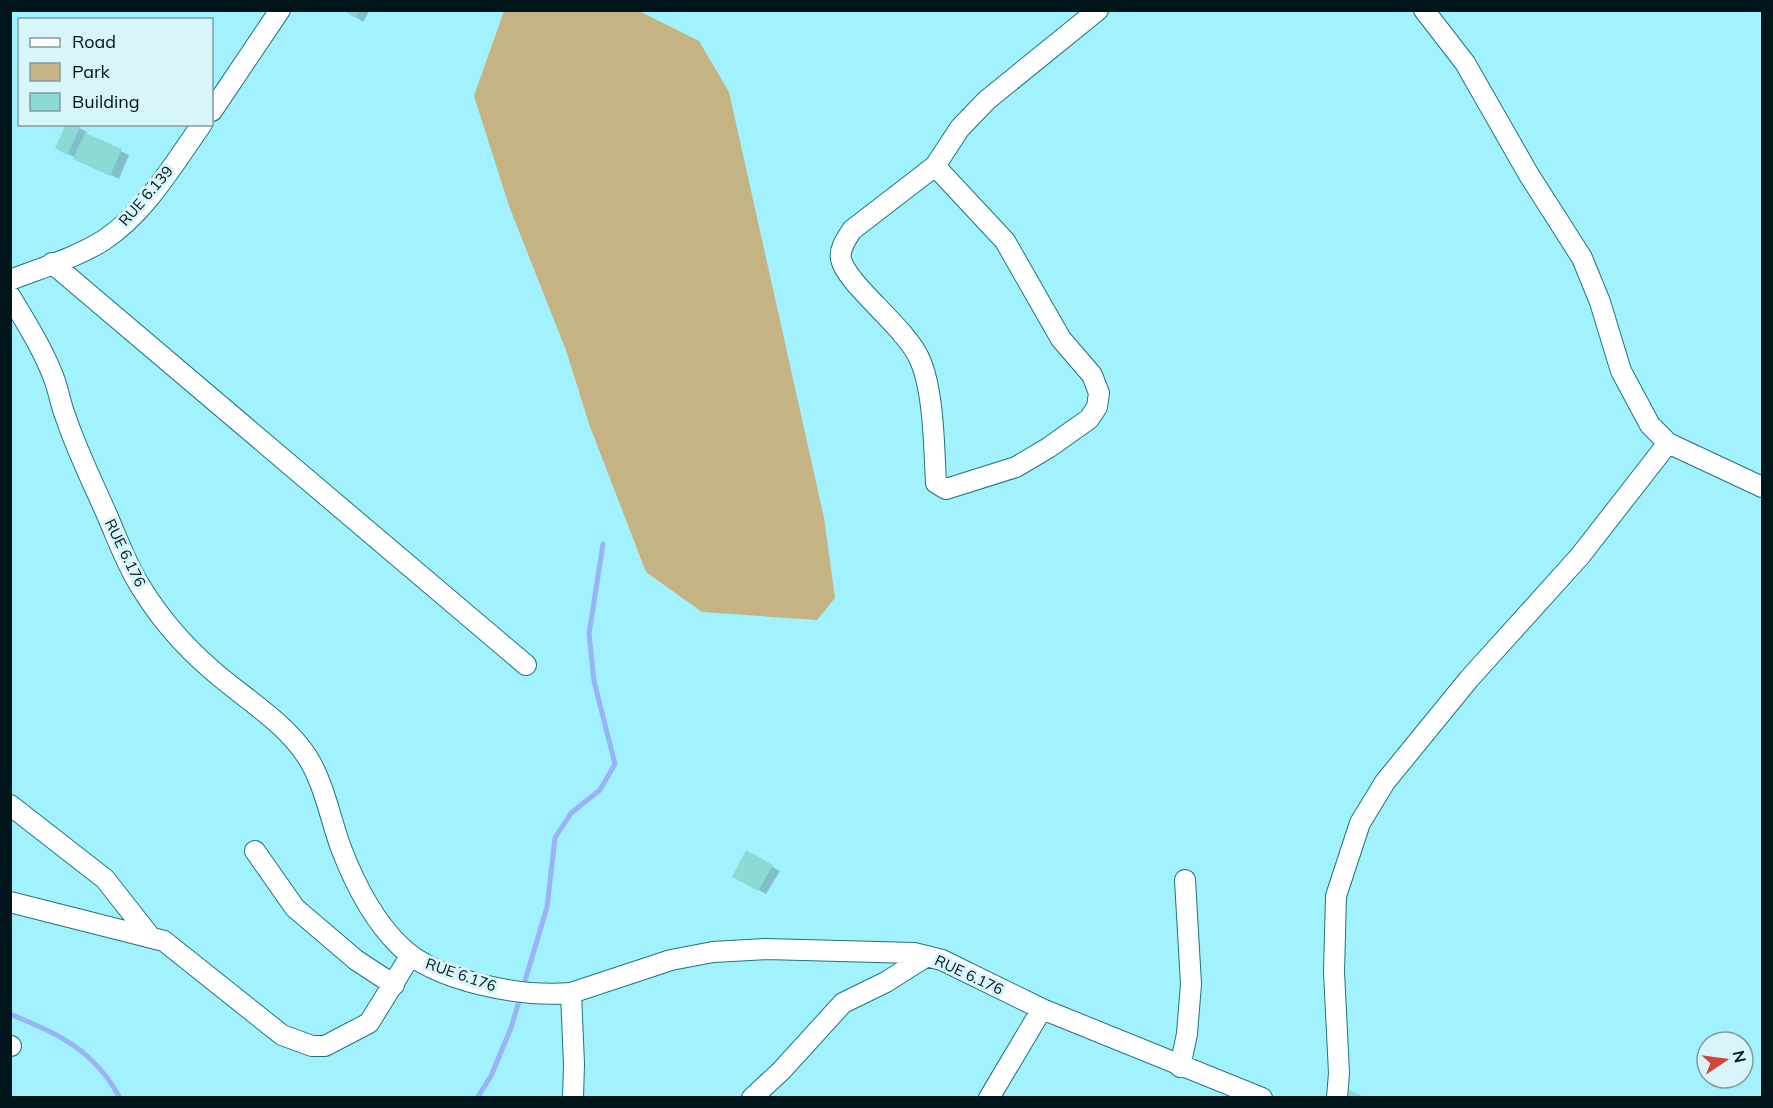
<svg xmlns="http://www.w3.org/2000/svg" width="1773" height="1108" viewBox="0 0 1773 1108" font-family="Mulish,sans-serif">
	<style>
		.green { fill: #c6b384 }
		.shadow { fill: #0003 }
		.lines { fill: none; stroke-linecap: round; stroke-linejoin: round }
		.stream { stroke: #99b3f8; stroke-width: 5 }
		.building { fill: #8bdad3 }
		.minor-casing { stroke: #1f747f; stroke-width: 22 }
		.minor { stroke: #fff; stroke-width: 20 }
		.labels { text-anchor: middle; stroke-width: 6; stroke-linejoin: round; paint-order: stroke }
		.street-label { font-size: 15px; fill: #00161a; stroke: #d7f5fa }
	</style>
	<rect width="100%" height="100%" fill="#a2f1fe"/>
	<path class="green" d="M504,11H639L699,41L729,92L824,518L835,598L817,620L702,612L646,572L589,424L567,353L509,206L474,96Z"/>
	<path class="shadow" d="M346,10H370L363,22Z
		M68,124L79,128L87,132L86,135L129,155L119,179L64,152Z
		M747,853L780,871L766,894L734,876Z"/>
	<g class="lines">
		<path class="stream" d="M10,1014C60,1035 93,1049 120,1098
			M477,1098L491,1076L511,1028L547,907L555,838L571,813L600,790L615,764L594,681L589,634L603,544"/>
	</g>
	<path class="building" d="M343,10H360L355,18Z
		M66,124L80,127L67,155L55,148Z
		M85,133L122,149L110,176L73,159Z
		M746,850L773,865L758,891L732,877Z
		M1350,1090L1366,1098H1346Z"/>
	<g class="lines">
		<defs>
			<path id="minor" d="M1424,10L1465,63L1529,175L1582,258L1600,302L1621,371L1650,425L1668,443L1762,487
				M212,111L280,10
				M935,166L1005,241L1061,339L1092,375L1099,393L1097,407L1089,419L1048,448L1016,467L946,489L936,483C934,448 934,392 920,360C907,328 846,284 841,259C839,248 847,238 852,230L935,166L960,128L987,100L1098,10
				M52,263L526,665
				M10,280C41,268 76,258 104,240C146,212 173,165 202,124
				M10,296C27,324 44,351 55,381C59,393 61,406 66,418C77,451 93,483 107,515C117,538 126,563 139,584C158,616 185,647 213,671C245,699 285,722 308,758C325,786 330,818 341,848C354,882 373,920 400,946C436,982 522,997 571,993L671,960L713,952L766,949L914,953L942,960L1042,1009L1262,1098
				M10,805L105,879L149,935
				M255,851L295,908L356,960L394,985
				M10,902L164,941L282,1035L312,1046H325L369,1023L411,955
				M571,993L574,1064L573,1098
				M10,1046H11
				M1180,1067L1187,1034L1191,984L1185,880
				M752,1098L781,1071L843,1003L886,982L927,956
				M989,1098L1042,1009
				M1337,1098L1339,1073L1334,972L1336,896L1360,823L1385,782L1469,679L1580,556L1668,443"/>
		</defs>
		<use href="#minor" class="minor-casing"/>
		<use href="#minor" class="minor"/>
	</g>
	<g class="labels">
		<g class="street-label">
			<text transform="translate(146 196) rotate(-49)" y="5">RUE 6.139</text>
			<text transform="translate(125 553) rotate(64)" y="5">RUE 6.176</text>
			<text transform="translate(461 975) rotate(19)" y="5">RUE 6.176</text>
			<text transform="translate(969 975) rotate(25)" y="5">RUE 6.176</text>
		</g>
	</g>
	<rect width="1773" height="1108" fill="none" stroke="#00161a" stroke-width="24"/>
	<rect x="18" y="18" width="195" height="108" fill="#d7f5fa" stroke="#819ca0" stroke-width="1.5"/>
	<rect x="30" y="38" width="30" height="9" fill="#ffffff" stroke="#819ca0" stroke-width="1.5"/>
	<text x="72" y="48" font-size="18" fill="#00161a">Road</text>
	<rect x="30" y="63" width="30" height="18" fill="#c6b384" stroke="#819ca0" stroke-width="1.5"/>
	<text x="72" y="78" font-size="18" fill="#00161a">Park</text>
	<rect x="30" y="93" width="30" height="18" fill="#8bdad3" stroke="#819ca0" stroke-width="1.5"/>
	<text x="72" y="108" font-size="18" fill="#00161a">Building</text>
	<g transform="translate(1725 1060) rotate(77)"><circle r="28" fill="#d7f5fa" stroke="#819ca0" stroke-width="1.5"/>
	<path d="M0-4.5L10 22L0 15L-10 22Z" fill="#d24539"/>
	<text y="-9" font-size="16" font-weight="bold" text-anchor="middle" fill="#00161a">N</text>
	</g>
</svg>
